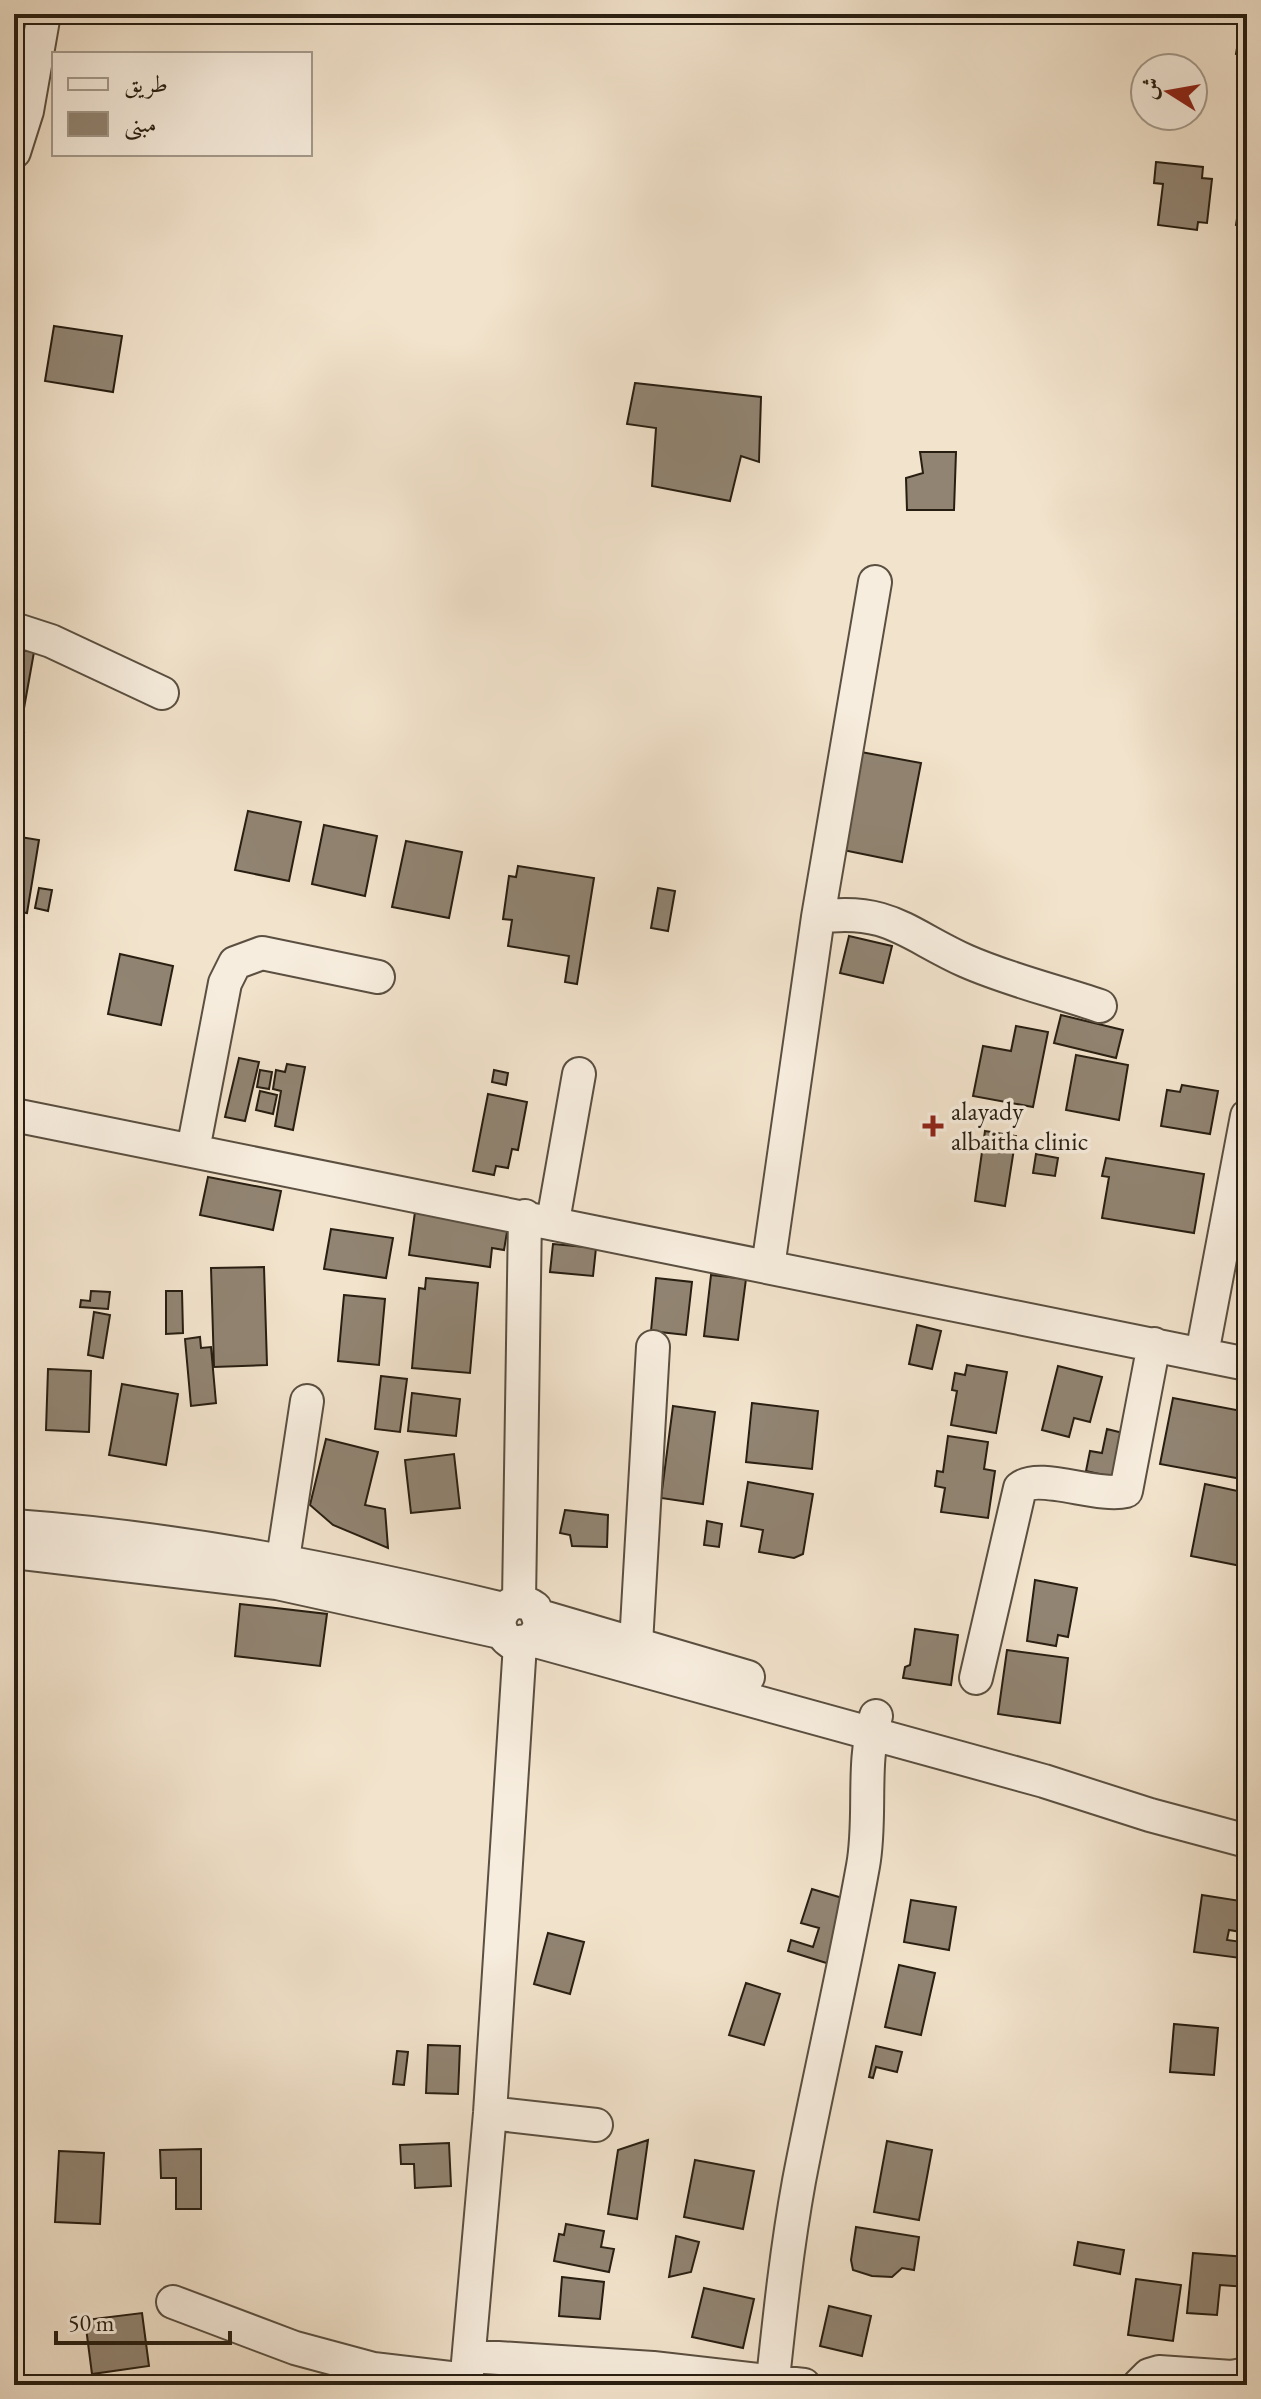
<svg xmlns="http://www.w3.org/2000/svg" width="1261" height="2399" viewBox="0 0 1261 2399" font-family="'EB Garamond',Amiri,serif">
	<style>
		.building { fill: #918472; stroke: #281e11; stroke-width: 2 }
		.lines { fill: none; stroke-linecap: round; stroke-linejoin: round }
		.minor-casing { stroke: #5a4f40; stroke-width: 36 }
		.minor { stroke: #f7edde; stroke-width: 32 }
		.poi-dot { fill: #8f2418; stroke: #f7edde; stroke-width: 3 }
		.labels { text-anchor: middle; stroke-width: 7; stroke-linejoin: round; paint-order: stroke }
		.poi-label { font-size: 26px; fill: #281e11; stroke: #f7edde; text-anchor: start }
	</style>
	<rect width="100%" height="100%" fill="#f2e3cc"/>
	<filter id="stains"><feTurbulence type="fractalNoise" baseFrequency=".0025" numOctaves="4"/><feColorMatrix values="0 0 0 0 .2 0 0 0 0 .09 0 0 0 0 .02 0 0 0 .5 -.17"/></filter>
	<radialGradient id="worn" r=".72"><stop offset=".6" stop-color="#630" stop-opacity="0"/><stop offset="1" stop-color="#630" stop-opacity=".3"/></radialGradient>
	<path class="building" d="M1240,31L1247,32V66V56L1236,54Z
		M1156,162L1203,167L1202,178L1212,179L1207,223L1198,222L1197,230L1158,225L1163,184L1154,183Z
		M1240,200L1247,201V227L1236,225Z
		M54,326L122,336L113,392L45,381Z
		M635,383L761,397L759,462L741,456L730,501L652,486L656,428L627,424Z
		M920,452H956L954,510H907L906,478L923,473Z
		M14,649L34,652L21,725L14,723Z
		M14,732L24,733L14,789Z
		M861,752L921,763L902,862L843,850Z
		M248,811L301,822L289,881L235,870Z
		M324,825L377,836L365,896L312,884Z
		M14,836L39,840L27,913L14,911Z
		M406,841L462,852L449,918L392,907Z
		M518,866L594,878L577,984L565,982L569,956L508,946L512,920L503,919L509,876L516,877Z
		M39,888L52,890L48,911L35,908Z
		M658,888L675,891L668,931L651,928Z
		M849,936L892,946L883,983L840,973Z
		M120,954L173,966L161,1025L108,1014Z
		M1061,1015L1123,1030L1116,1058L1054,1043Z
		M1016,1026L1048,1032L1033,1107L973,1096L983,1046L1011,1051Z
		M1076,1055L1128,1065L1119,1120L1066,1110Z
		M239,1058L259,1062L245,1121L225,1117Z
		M287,1064L305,1067L293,1130L275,1126L281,1091L273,1089L276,1070L285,1072Z
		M260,1070L272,1072L269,1089L257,1087Z
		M494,1070L508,1073L506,1085L492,1082Z
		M1182,1085L1218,1091L1210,1134L1161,1126L1167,1090L1180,1092Z
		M260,1091L277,1095L273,1114L256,1110Z
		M488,1094L527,1102L518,1150L512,1149L508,1168L496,1166L494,1175L473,1171Z
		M985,1131L1016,1136L1005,1206L975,1201Z
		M1036,1154L1058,1158L1055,1176L1033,1173Z
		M1106,1158L1204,1174L1194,1233L1102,1218L1109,1177L1102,1176Z
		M208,1177L281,1191L273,1230L200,1215Z
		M415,1212L508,1226L504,1250L492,1248L490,1267L409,1255Z
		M331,1229L393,1238L386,1278L324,1269Z
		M553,1244L596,1248L593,1276L550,1272Z
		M264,1267L267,1365L214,1367L211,1268Z
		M711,1275L746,1279L738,1340L704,1336Z
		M426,1278L478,1283L470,1373L412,1368L419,1288L425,1289Z
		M656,1278L692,1282L686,1335L651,1331Z
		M91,1291L110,1292L108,1309L80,1307L81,1300L90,1301Z
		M166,1291H182L183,1333L166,1334Z
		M344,1295L385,1299L379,1365L338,1361Z
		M94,1312L110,1315L103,1358L88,1355Z
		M917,1325L941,1331L932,1369L909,1364Z
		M200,1337L201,1348L211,1347L216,1403L191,1406L185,1339Z
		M967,1365L1007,1372L996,1433L951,1425L957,1391L952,1390L955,1373L965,1375Z
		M1058,1366L1102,1377L1090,1422L1074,1418L1069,1437L1042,1430Z
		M48,1369L91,1371L89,1432L46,1430Z
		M381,1376L407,1379L400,1432L375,1429Z
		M122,1384L178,1394L166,1465L109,1455Z
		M412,1393L460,1399L456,1436L408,1431Z
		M1173,1398L1247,1412V1480L1160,1464Z
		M752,1403L818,1411L812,1469L746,1462Z
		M673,1406L715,1412L703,1504L661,1498Z
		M1107,1429L1123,1433L1112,1477L1086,1471L1090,1451L1102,1453Z
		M948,1436L988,1442L984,1469L995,1471L988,1518L941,1512L945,1488L935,1486L937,1471L943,1472Z
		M326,1439L378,1452L365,1505L385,1509L388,1548L333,1525L310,1505Z
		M454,1454L460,1508L411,1513L405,1460Z
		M748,1482L813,1494L803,1554L794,1558L759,1552L763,1530L741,1526Z
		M1205,1484L1247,1493V1536L1241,1566L1191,1556Z
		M565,1510L608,1515L607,1547L572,1546L570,1535L560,1533Z
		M707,1521L722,1524L719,1547L704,1545Z
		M1035,1580L1077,1588L1068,1637L1058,1635L1056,1646L1027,1641Z
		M240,1604L327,1614L320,1666L235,1656Z
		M915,1629L958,1635L951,1685L903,1678L905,1667L910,1665Z
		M1007,1650L1068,1658L1060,1723L998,1714Z
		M812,1889L856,1902L836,1966L788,1951L791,1940L813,1947L819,1928L801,1923Z
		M1202,1895L1247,1902V1933L1229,1930L1227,1940L1242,1942L1240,1958L1194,1952Z
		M911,1900L956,1907L949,1950L904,1942Z
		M548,1933L584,1942L570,1994L534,1984Z
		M899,1965L935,1973L921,2035L885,2027Z
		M746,1983L780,1994L764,2045L729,2035Z
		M1174,2024L1218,2028L1214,2075L1170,2072Z
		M428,2045L460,2046L458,2094L426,2093Z
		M876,2046L902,2052L897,2072L876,2067L873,2078L869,2077Z
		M397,2051L408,2052L404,2085L393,2084Z
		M648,2140L637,2219L608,2214L618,2150Z
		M887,2141L932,2150L919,2220L874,2212Z
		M449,2143L451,2186L415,2188L414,2164H401L400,2145Z
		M201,2149V2209H176V2178H161L160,2150Z
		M59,2151L104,2153L100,2224L55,2222Z
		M695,2160L754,2171L743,2229L684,2217Z
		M566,2224L604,2231L601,2247L614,2249L609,2272L554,2261L559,2234L564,2235Z
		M856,2227L919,2237L914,2270L902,2268L892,2277L872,2276L853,2270L851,2260Z
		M676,2236L699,2242L691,2272L669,2277Z
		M1078,2242L1124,2250L1120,2274L1074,2265Z
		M1193,2253L1247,2257V2287L1220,2285L1217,2315L1187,2313Z
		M562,2277L604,2282L600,2319L559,2316Z
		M1136,2279L1181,2285L1173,2341L1128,2335Z
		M704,2288L754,2299L743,2348L692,2337Z
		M829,2306L871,2316L862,2356L820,2346Z
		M142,2313L149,2366L92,2374L85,2320Z
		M480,2373L514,2375V2385H480Z
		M609,2374L610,2385H559V2376Z"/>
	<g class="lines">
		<defs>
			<path id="minor" d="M14,107L27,111L44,14
				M14,152L27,111
				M14,629L51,641L162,693
				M818,917C889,907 908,935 966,961C1009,980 1056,991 1100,1006
				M14,1115L1247,1364
				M193,1150L225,983L235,963L262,953L378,977
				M553,1221L579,1074
				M768,1267L818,917L875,582
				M1202,1354L1247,1116
				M14,1526C181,1538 341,1570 503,1609
				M14,1552L277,1583L500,1632
				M283,1559L307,1401
				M519,1601L525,1216
				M540,1616L748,1677
				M532,1640L541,1625L535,1608C509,1588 484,1625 512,1643L532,1640L1044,1781L1150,1815L1247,1841
				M636,1644L653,1347
				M976,1678L1020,1488C1039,1472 1098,1498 1126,1491L1154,1344
				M490,2113L596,2125
				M173,2302L295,2348L373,2369L467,2380
				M469,2356L653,2368L804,2385
				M773,2379C780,2313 787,2247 799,2181C819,2076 844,1972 863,1866C872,1817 861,1764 876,1716
				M466,2385L490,2113L520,1644
				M1139,2385L1149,2375L1159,2372L1232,2377L1247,2374"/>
		</defs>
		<use href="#minor" class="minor-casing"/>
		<use href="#minor" class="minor"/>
	</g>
	<path class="poi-dot" d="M929 1114h8v8h8v8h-8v8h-8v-8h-8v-8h8z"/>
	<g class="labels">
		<g class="poi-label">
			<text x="951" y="1120">alayady<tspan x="951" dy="30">albaitha clinic</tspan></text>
		</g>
	</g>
	<rect width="1261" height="2399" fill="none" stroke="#f2e3cc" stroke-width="48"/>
	<rect x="16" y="16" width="1229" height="2367" fill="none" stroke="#281e11" stroke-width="4"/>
	<rect x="24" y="24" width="1213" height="2351" fill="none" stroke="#281e11" stroke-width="2"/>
	<rect x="52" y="52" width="260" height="104" fill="#f7edde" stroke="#a49a8c" stroke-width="2"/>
	<rect x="68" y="78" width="40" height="12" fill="#f7edde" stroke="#a49a8c" stroke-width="2"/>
	<text x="124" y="92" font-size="24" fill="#281e11">طريق</text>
	<rect x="68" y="112" width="40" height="24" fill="#918472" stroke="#a49a8c" stroke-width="2"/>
	<text x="124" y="132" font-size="24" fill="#281e11">مبنى</text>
	<g transform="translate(1169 92) rotate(281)"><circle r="38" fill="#f7edde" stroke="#a49a8c" stroke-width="2"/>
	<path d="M0-6L14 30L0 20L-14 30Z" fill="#8f2418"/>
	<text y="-12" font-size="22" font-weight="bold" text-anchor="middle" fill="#281e11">ش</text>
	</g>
	<path d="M56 2331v12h174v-12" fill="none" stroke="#281e11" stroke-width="4"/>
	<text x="68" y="2331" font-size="24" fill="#281e11" stroke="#f7edde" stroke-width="6" paint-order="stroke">50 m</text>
	<rect width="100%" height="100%" filter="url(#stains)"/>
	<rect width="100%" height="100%" fill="url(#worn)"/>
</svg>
